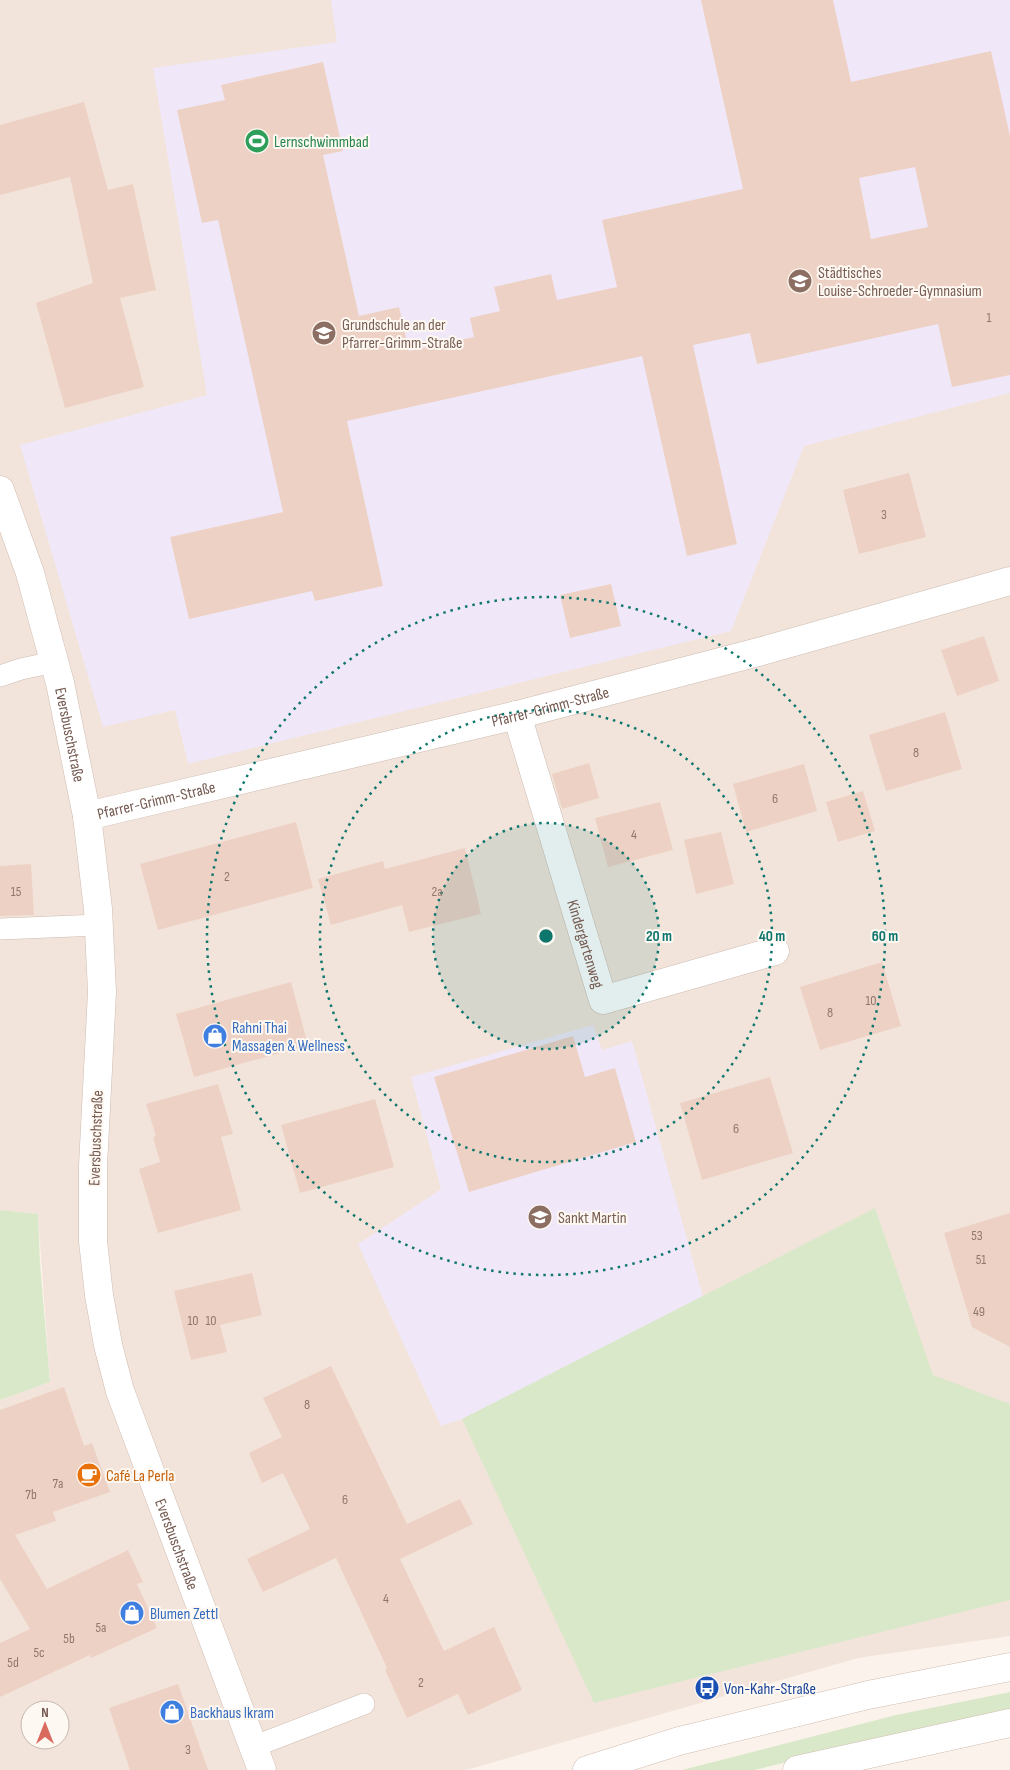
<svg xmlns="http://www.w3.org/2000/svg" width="1010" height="1770" viewBox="0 0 1010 1770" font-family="'Sofia Sans Condensed',sans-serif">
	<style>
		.residential { fill: #f2e4da; fill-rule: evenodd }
		.education { fill: #f0e8f8 }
		.green { fill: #dae8ca }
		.building { fill: #eed1c5; fill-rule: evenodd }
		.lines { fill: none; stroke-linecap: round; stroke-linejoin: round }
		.service-casing { stroke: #cdbbb2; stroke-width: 22 }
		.minor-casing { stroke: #cdbbb2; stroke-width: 29 }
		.secondary-casing { stroke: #d1bcb2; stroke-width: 29 }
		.service { stroke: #fff; stroke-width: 21 }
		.minor { stroke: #fff; stroke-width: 28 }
		.secondary { stroke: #fff; stroke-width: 28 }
		.ring { fill: none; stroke: #0f766e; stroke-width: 2.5; stroke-dasharray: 2.5 5 }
		.labels { text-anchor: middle; stroke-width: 4; stroke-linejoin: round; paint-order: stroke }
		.number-label { font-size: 14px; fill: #92776d }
		.leisure-label { font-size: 16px; fill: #27864d; stroke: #fef8f2; text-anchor: start }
		.education-label { font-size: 16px; fill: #785e54; stroke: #fef8f2; text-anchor: start }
		.street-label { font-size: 16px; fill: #745950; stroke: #fef8f2 }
		.shop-label { font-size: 16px; fill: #366cbe; stroke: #fef8f2; text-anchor: start }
		.food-label { font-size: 16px; fill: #c56008; stroke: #fef8f2; text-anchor: start }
		.transit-label { font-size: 16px; fill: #164399; stroke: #fef8f2; text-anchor: start }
		.centre { fill: #0f766e; stroke: #fef8f2; stroke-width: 2.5 }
		.ring-label { font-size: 15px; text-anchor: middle; font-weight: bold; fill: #0f766e; stroke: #fef8f2; stroke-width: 4; stroke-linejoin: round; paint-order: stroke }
	</style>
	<rect width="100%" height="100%" fill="#fbf3eb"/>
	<path class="residential" d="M0,0H1010V1636L858,1658L466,1770H0V1400L50,1382L38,1214L0,1210ZM30,1710H60V1740H30Z"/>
	<path class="education" d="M331,0H1010V393L804,446L731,631L188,764L175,710L103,727L20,445L207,395L153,68L337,42Z
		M593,1025L602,1050L632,1041L703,1297L462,1419L441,1426L358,1244L441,1189L411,1077Z"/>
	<path class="green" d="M875,1208L933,1375L1010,1404V1600L594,1703L462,1419Z
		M0,1210L38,1214L40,1263L50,1382L0,1400Z
		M1010,1692V1716L897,1734L755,1770H682L896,1715Z"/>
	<path class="building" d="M701,0H833L851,82L991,51L1010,136V375L952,387L938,324L757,364L750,333L693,345L737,544L687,556L642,356L347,421L383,586L315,601L312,591L189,619L170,537L283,512L218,220L202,223L177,110L225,100L221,85L323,62L343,151L323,155L359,316L399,307L409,351L474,337L470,318L500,311L494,287L551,274L557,300L617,287L602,220L743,189ZM915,167L928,227L871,239L859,178Z
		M84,102L108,190L133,184L156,290L120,298L144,387L65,408L36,303L93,283L70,177L0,195V125Z
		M909,473L926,537L859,554L843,490Z
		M611,584L621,626L570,638L560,595Z
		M984,636L999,681L957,696L941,650Z
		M945,712L962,769L886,791L869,735Z
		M589,763L599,798L562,809L552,774Z
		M804,764L817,811L746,832L733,784Z
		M863,791L875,831L838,842L826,802Z
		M660,802L673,850L608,867L595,818Z
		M296,822L313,888L158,930L140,864Z
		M721,832L734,884L696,894L684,840Z
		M465,848L481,914L409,932L402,905L331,925L318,879L383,861L385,869Z
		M31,864L34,915L0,916V866Z
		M882,962L901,1026L820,1050L800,987Z
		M291,982L308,1045L194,1077L176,1014Z
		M573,1036L585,1077L615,1068L636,1142L469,1192L434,1077Z
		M770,1077L793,1153L702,1180L680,1103Z
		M218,1084L233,1134L221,1137L241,1210L158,1233L139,1169L160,1162L153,1137L156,1136L146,1104Z
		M375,1099L394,1167L300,1193L281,1125Z
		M1010,1213V1347L972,1327L944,1233Z
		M252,1273L262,1315L220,1325L227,1352L191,1360L174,1291Z
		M331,1366L407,1524L460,1499L473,1524L400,1559L444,1651L494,1627L522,1690L468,1715L458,1694L407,1718L385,1670L387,1668L336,1558L263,1592L247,1559L310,1529L283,1473L262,1483L249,1453L282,1437L263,1398Z
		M64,1387L84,1446L92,1443L110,1492L53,1512L56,1521L15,1535L47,1589L128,1550L143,1582L137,1584L157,1628L91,1658L90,1655L0,1697V1643L30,1629L0,1579V1410Z
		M178,1684L208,1770H130L109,1708Z"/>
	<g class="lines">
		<defs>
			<path id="service" d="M0,676L21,669L54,662
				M0,929L99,925
				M253,1747L364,1704"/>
			<g id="minor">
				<path id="s1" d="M517,715L603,1000L775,951"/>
				<path id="s2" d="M87,816L517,715L762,651L1010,581"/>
			</g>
			<g id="secondary">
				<path id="s3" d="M0,490L30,573L60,683L87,816L98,909L102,992L93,1166V1241L99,1295L108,1345L120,1391L262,1770"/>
				<path d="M587,1770L679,1741L868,1695L1010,1667"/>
				<path d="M797,1770L1010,1723"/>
			</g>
		</defs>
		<use href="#service" class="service-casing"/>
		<use href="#minor" class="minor-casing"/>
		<use href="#secondary" class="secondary-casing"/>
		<use href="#service" class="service"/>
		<use href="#minor" class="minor"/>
		<use href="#secondary" class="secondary"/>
	</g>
	<circle cx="546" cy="936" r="113" fill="#0f766e" fill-opacity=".12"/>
	<g class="ring">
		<circle cx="546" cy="936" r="113"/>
		<circle cx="546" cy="936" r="226"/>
		<circle cx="546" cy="936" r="339"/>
	</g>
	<defs>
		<symbol id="stadium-disc" viewBox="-11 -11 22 22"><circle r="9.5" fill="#2e9e5b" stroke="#fef8f2"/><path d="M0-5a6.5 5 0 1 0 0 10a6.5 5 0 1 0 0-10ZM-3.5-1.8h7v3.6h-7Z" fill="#fff"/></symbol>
		<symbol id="school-disc" viewBox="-11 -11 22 22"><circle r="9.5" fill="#8d6e63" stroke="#fef8f2"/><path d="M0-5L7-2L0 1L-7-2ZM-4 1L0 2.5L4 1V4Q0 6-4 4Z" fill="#fff"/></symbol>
		<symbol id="shop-disc" viewBox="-11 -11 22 22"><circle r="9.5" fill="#3f7fe0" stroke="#fef8f2"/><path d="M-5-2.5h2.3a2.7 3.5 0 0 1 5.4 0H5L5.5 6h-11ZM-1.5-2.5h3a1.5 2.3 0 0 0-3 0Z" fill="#fff"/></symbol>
		<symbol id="cafe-disc" viewBox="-11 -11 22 22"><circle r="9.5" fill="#e8710a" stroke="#fef8f2"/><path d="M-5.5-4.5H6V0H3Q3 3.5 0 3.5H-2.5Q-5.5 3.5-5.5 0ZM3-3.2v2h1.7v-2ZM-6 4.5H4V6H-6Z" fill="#fff"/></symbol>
		<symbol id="bus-disc" viewBox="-11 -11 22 22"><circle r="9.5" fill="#1a4fb4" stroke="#fef8f2"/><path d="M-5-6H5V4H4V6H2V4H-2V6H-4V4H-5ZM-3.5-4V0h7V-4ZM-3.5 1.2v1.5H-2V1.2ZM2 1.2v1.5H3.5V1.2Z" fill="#fff"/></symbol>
	</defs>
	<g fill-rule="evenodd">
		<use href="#stadium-disc" x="243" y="127" width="28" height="28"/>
		<use href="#school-disc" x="786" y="267" width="28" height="28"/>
		<use href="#school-disc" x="310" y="319" width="28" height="28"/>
		<use href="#shop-disc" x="201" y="1022" width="28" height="28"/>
		<use href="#school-disc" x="526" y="1203" width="28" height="28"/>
		<use href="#cafe-disc" x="75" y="1461" width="28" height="28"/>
		<use href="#shop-disc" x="118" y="1599" width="28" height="28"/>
		<use href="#bus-disc" x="693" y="1674" width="28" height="28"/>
		<use href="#shop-disc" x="158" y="1698" width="28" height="28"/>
	</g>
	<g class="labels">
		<g class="number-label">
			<text x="989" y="322">1</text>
			<text x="884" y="519">3</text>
			<text x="916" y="757">8</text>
			<text x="775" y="803">6</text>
			<text x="634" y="839">4</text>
			<text x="227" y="881">2</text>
			<text x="16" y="896">15</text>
			<text x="437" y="896">2a</text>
			<text x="871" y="1005">10</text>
			<text x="830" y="1017">8</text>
			<text x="736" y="1133">6</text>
			<text x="977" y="1240">53</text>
			<text x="981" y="1264">51</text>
			<text x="979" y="1316">49</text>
			<text x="193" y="1325">10</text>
			<text x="211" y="1325">10</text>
			<text x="307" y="1409">8</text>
			<text x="58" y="1488">7a</text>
			<text x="31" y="1499">7b</text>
			<text x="345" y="1504">6</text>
			<text x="386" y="1603">4</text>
			<text x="101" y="1632">5a</text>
			<text x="69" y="1643">5b</text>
			<text x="39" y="1657">5c</text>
			<text x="13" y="1667">5d</text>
			<text x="421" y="1687">2</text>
			<text x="188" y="1754">3</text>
		</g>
		<g class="leisure-label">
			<text x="274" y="147">Lernschwimmbad</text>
		</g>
		<g class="education-label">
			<text x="818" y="278">Städtisches<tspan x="818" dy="18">Louise-Schroeder-Gymnasium</tspan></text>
			<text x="342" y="330">Grundschule an der<tspan x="342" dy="18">Pfarrer-Grimm-Straße</tspan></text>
			<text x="558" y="1223">Sankt Martin</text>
		</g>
		<g class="street-label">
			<text dy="6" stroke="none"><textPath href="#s2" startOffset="476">Pfarrer-Grimm-Straße</textPath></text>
			<text dy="6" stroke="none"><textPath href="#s3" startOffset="255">Eversbuschstraße</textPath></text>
			<text dy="6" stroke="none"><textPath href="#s2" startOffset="71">Pfarrer-Grimm-Straße</textPath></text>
			<text dy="6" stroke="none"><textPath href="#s1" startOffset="239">Kindergartenweg</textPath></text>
			<text transform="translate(95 1138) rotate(-88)" y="6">Eversbuschstraße</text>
			<text dy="6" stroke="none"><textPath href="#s3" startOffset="1080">Eversbuschstraße</textPath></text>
		</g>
		<g class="shop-label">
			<text x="232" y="1033">Rahni Thai<tspan x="232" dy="18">Massagen &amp; Wellness</tspan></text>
			<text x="150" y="1619">Blumen Zettl</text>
			<text x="190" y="1718">Backhaus Ikram</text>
		</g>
		<g class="food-label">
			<text x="106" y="1481">Café La Perla</text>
		</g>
		<g class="transit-label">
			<text x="724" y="1694">Von-Kahr-Straße</text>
		</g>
	</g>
	<circle cx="546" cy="936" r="8" class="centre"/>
	<g class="ring-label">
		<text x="659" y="941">20 m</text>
		<text x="772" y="941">40 m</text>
		<text x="885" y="941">60 m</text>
	</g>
	<g transform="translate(45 1725)"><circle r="24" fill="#fef8f2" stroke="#c7b8b1"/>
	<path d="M0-4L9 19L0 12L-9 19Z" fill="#d96a5d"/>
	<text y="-8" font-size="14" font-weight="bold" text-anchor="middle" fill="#745950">N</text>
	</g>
</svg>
